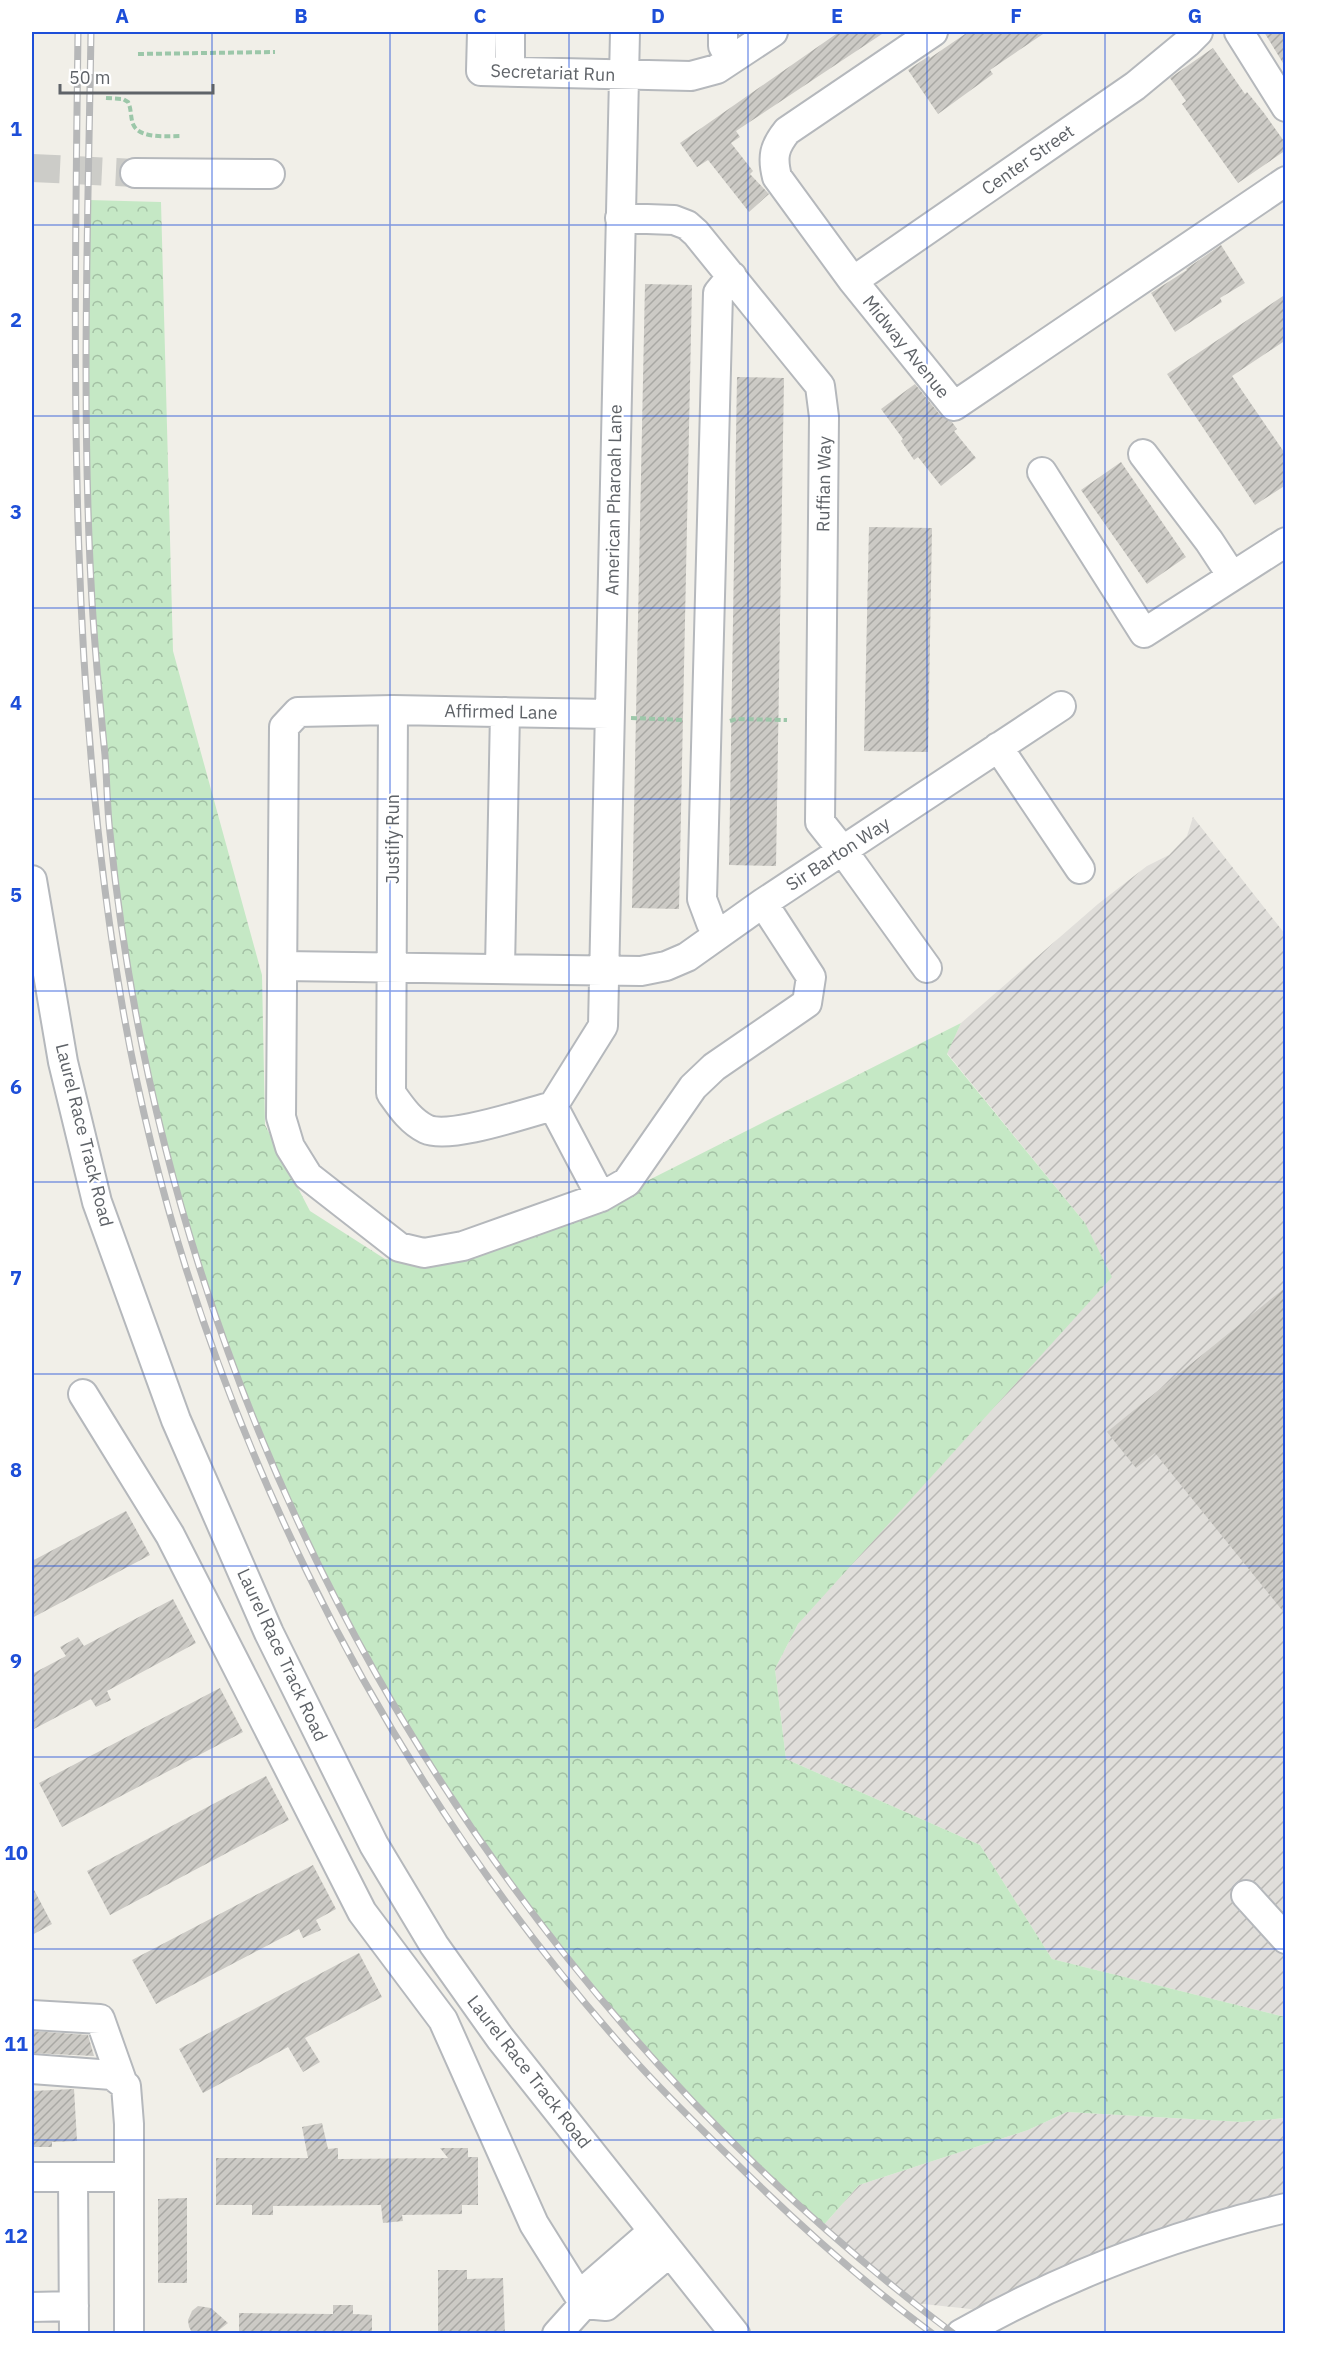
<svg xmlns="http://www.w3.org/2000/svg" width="1317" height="2365" viewBox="0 0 1317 2365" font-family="'IBM Plex Sans',sans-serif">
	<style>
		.industrial { fill: url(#industrial-furrows) }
		.forest { fill: url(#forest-crowns) }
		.building { fill: url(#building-hatch) }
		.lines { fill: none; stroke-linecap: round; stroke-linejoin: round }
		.minor-tunnel { stroke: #ccccc8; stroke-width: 28; stroke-dasharray: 28 14; stroke-linecap: butt }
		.minor-casing { stroke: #b5b8bc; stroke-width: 32 }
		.path { stroke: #9cc7a9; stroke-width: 4; stroke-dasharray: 6 3; stroke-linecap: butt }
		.minor { stroke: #fff; stroke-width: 28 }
		.rail-casing { stroke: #b6b7b8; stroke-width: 7 }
		.rail { stroke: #fff; stroke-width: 4.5; stroke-dasharray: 14; stroke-linecap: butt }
		.grid { fill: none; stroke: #1d4ed8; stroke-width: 1.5; stroke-opacity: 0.55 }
		.labels { text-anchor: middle; stroke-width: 4.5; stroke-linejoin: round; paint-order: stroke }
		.street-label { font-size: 18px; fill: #5f6368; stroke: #fff }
		.neatline { fill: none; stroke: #1d4ed8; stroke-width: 2 }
		.grid-label { font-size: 20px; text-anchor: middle; font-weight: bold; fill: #1d4ed8 }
	</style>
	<defs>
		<pattern id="industrial-furrows" width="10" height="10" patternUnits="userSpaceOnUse" patternTransform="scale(1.5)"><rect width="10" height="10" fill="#e0deda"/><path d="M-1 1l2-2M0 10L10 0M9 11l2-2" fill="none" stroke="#b9b8b5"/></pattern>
		<pattern id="forest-crowns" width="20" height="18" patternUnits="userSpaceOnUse" patternTransform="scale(1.5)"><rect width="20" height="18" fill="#c5e8c5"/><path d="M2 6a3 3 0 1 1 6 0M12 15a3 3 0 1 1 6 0" fill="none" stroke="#a3c0a4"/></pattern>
		<pattern id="building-hatch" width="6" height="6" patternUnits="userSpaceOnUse" patternTransform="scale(1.5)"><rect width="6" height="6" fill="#cccac5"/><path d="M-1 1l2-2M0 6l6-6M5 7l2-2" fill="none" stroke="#a9a8a4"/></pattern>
	</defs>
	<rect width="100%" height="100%" fill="#f1efe8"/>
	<path class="industrial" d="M1193,817L1285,934V2017L1052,1959L980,1845L786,1759L775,1669L798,1624L1085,1223L947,1053L961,1023L1098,904L1147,866L1169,855L1187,836Z
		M1067,2112L1242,2122L1285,2118V2208L999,2312L914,2303L822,2227L859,2185L1028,2130Z"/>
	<path class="forest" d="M88,200L161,202L173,651L262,975L265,1125L310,1211L385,1259L441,1262L631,1189L961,1023L947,1054L1085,1223L1112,1277L798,1624L775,1669L786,1759L980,1845L1052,1959L1285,2017V2118L1242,2122L1067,2112L1028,2130L859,2185L822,2227L776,2185L650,2058L539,1925L396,1710L296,1519L242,1388L183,1215L150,1079L127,954L110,831L92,594L87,399Z"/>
	<path class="building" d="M839,32H885L736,131L740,137L731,143L753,171L750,174L769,194L749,212L708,160L697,167L680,143Z
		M968,32H1046L990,70L993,74L938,114L908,70L929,56L930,58Z
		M1264,32H1286V68Z
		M1213,48L1245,94L1247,92L1264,113L1286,144V150L1238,183L1182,104L1186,101L1170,78Z
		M1221,245L1245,283L1220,298L1222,302L1175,332L1151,293L1187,270L1186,269Z
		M645,284L692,285L679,909L632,908Z
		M1286,294V340L1232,376L1286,455V485L1255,505L1167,374Z
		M737,377L784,378L776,866L729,865Z
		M915,384L941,416L952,422L957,429L954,431L976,458L941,486L918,457L914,460L901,441L903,439L881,409Z
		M1121,462L1186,557L1147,584L1081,490Z
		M869,527L932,528L928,752L864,751Z
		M1286,1287V1615L1155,1453L1136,1468L1107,1432Z
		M126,1511L150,1555L32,1618V1561Z
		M173,1599L196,1643L107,1691L111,1700L96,1707L91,1699L32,1730V1674L66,1656L60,1647L78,1637L84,1646Z
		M220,1688L243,1732L62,1827L39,1783Z
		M266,1776L289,1820L110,1915L87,1871Z
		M313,1865L336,1909L316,1920L321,1930L303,1938L299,1929L156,2004L132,1960Z
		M32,1886L52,1924L32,1935Z
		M359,1953L382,1997L305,2038L320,2062L303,2072L288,2047L203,2093L179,2049Z
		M32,2031L88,2035L94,2056L32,2053Z
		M74,2089L77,2141L52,2142V2147H32V2091Z
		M322,2123L328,2149L338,2148V2159L448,2158L440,2148H468V2157H478V2205H462V2214L402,2215L403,2221L383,2223L381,2205L273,2206V2215H252V2205H216V2158H308L302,2127Z
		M187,2198V2283H158V2199Z
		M438,2270H467V2279L503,2278L505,2334H438Z
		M333,2305H353V2314L372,2315V2334H239V2313L333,2314Z
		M198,2306L211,2308L228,2323L214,2334H193L189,2327L188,2320L192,2311Z"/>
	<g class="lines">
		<path class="minor-tunnel" d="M32,168L135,173"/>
		<defs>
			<path id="minor" d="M482,32L481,71L691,76L717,69L773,32
				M723,32V46L731,59
				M933,32L787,131C774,147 772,157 777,177L853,281L954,406L1286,181
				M1239,32L1286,107
				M510,71V32
				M135,173L270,174
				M620,218L674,220L687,225L696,233L820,386L824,417L820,822L843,851L927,968
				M853,281L1135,86L1187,43L1198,32
				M1143,454L1209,541L1232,576
				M1042,472L1144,633L1286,542
				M393,710L391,1093C401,1107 410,1121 426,1129C450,1140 526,1113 553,1106L603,1026L625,32
				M609,714L393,710L298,712L284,727L281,1117L290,1147L308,1176L399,1247L424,1253L463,1246L601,1197L627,1182L693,1087L714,1067L807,1003L811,977L763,903
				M998,747L1080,869
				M32,880L63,1062L97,1202L176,1420L269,1633L374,1845L434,1945L500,2038L735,2334
				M719,934L711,923L702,899L718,293L732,276
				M283,966L641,971L666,966L687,957L763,903L1061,706
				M500,968L505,712
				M553,1106L601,1197
				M83,1394L170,1535L362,1912L443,2020L534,2224L584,2304L557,2334
				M1246,1895L1286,1939
				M32,2015L100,2019L123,2084
				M32,2069L112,2075L126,2086L129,2124V2334
				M32,2177H129
				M73,2177L74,2334
				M653,2231L592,2284L584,2304L606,2306L670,2252
				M32,2307L74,2306
				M961,2334C1063,2276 1171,2235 1286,2208"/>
		</defs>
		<use href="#minor" class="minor-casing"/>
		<path class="path" d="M138,54L275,52
			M106,98L123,99L128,102C132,110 130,119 134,126C141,139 169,136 181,136
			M631,718L684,720
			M730,721L736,719L787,720"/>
		<use href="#minor" class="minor"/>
		<defs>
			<path id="rail" d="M78,32C74,357 67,688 123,1010C191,1396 375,1773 638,2064C670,2099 704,2132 738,2165C799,2225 864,2283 933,2334
				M91,32C88,221 81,411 92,601C95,652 100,704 105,755C107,781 107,807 110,833C170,1430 475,1973 954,2334"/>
		</defs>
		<use href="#rail" class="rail-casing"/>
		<use href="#rail" class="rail"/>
	</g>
	<path class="grid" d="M212,32V2334M390,32V2334M569,32V2334M748,32V2334M927,32V2334M1105,32V2334M32,225H1286M32,416H1286M32,608H1286M32,799H1286M32,991H1286M32,1182H1286M32,1374H1286M32,1566H1286M32,1757H1286M32,1949H1286M32,2140H1286"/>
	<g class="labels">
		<g class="street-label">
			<text transform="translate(553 73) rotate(2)" y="6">Secretariat Run</text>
			<text transform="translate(1028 160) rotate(-35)" y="6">Center Street</text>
			<text transform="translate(906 347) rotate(51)" y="6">Midway Avenue</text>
			<text transform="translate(824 484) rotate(-89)" y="6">Ruffian Way</text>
			<text transform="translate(614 500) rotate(-89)" y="6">American Pharoah Lane</text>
			<text transform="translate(501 712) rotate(1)" y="6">Affirmed Lane</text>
			<text transform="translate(393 839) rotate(-90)" y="6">Justify Run</text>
			<text transform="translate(838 854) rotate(-33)" y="6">Sir Barton Way</text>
			<text transform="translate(84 1135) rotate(76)" y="6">Laurel Race Track Road</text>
			<text transform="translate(282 1655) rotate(65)" y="6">Laurel Race Track Road</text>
			<text transform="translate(529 2072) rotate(52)" y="6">Laurel Race Track Road</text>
		</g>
	</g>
	<rect width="1317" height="2365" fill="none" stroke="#ffffff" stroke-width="66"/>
	<path d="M60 84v9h153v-9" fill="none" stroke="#5f6368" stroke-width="3"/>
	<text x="69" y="84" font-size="18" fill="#5f6368" stroke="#ffffff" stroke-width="4.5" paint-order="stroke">50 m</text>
	<rect x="33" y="33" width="1251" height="2299" class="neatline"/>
	<g class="grid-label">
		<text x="122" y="23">A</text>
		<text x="301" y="23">B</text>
		<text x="480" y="23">C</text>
		<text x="658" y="23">D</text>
		<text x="837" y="23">E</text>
		<text x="1016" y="23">F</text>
		<text x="1195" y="23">G</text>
		<text x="16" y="136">1</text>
		<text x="16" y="327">2</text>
		<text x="16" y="519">3</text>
		<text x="16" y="710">4</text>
		<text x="16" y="902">5</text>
		<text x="16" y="1094">6</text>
		<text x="16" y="1285">7</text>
		<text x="16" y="1477">8</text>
		<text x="16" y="1668">9</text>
		<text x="16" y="1860">10</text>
		<text x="16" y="2051">11</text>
		<text x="16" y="2243">12</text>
	</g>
</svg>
